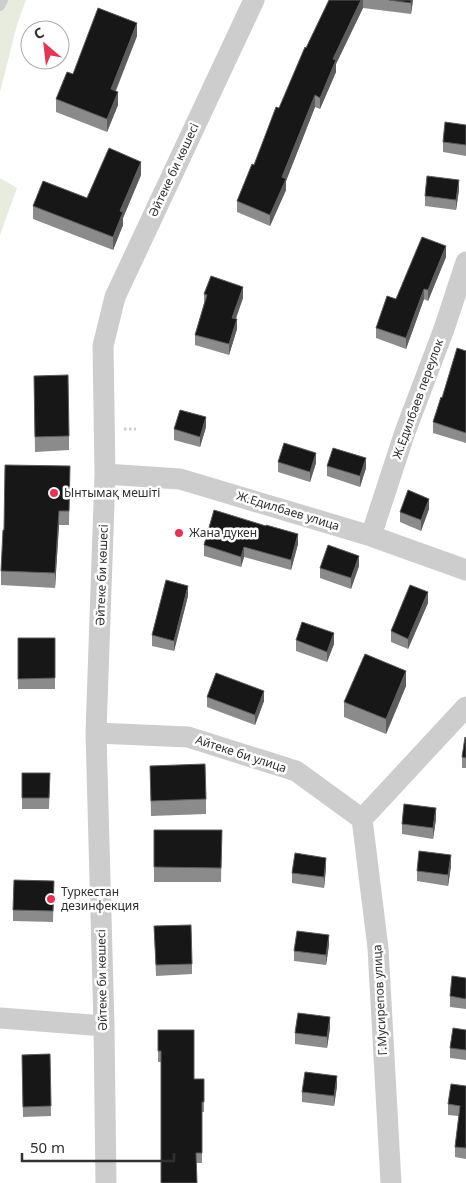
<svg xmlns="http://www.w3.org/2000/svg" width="466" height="1183" viewBox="0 0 466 1183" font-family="'Noto Sans',sans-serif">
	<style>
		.green { fill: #e7ecde }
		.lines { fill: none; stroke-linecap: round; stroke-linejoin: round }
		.path { stroke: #cdcdcd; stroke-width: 3; stroke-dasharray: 2.5 2.5; stroke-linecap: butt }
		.service { stroke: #cdcdcd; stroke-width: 10 }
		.minor { stroke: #cdcdcd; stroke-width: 21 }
		.wall { fill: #8b8b8b }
		.shaded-wall { fill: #5d5d5d }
		.building { fill: #171717; stroke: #5d5d5d }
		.poi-dot { fill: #e13755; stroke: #fff; stroke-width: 2 }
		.labels { text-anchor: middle; stroke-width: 5; stroke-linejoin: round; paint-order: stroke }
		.street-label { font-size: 12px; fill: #303030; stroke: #fff }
		.poi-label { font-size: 12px; fill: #303030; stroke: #fff; text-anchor: start }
	</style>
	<rect width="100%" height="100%" fill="#fff"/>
	<path class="green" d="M0,0H26L17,25L0,92Z
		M0,178L17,188L0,235Z"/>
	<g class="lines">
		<path class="path" d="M124,429H136"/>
		<path class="service" d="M0,6L3,0"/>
		<path class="minor" d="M105,474L180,479L371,536L466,570
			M371,536L405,432L444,329L466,262
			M96,733L188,737L296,771L362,819
			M0,1018L104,1026
			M106,1183L104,1026L96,733L105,474L103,346L115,297L254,0
			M391,1183L378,948L362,819L466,707"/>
	</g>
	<path class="wall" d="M329,0H413L411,14L363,8L336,64V72L320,109L315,107L286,181V190L270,226L237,212V201Z
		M137,36L116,91L118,105L107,132L56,112V99L73,74Z
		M466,125V156L443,152V142Z
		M141,175L123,218V225L113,250L33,219V206L87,198Z
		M459,190L456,210L425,206V196Z
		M446,257L428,301L424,299L406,349L376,338V328L396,299Z
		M204,294L243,298L236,319L237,329L229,355L195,345V335L204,303Z
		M466,351V443L433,433V422L442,398Z
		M34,376L69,436V450L35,452Z
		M206,427L200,447L174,440V429Z
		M278,462L316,463L310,482L278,472Z
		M70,466L69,525H59L55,588L1,585V571L4,530Z
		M327,466L366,468L360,487L327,476Z
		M429,509L421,531L400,522V512Z
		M298,544L291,570L244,557L241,567L204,556V545Z
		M359,566L351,589L320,578V568Z
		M188,596L174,651L152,646V635Z
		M428,603L408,649L391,642V631Z
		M18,638H55V689H18Z
		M296,640L334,644L327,662L296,651Z
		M406,686L386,734L344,717V702Z
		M207,697L264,701L255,725L207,707Z
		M466,738V768H462V757Z
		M150,766L206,799V814L151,816Z
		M22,773H50L49,809H22Z
		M436,819L433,839L402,834V824Z
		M154,830H222L221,882H154Z
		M451,866L448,886L417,881V871Z
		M326,868L324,888L292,883V873Z
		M54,881L53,922L13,921V910Z
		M154,926L192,964V974L156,976Z
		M329,945L326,965L294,961V951Z
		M466,978V1009L450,1007V996Z
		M330,1028L327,1048L295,1044V1033Z
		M158,1030L194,1079H204V1112H202V1163H196L197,1183H161V1062H158Z
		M466,1030V1060L450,1058V1048Z
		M50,1054L51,1116L23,1117L22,1055Z
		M337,1086L334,1106L302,1102V1092Z
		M466,1086V1159L455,1157V1147L459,1116L448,1115V1104Z"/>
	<path class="shaded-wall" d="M361,0H363V8L336,64V72L320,109V98L333,59Z
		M411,0H413L411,14Z
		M137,23V36L111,102V89Z
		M118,92V105L107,132V119Z
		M315,95V107L286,181V190L270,226V215L282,177Z
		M141,162V175L123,218V225L113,250V237L120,211Z
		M459,180V190L456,210V200Z
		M446,246V257L428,301V290Z
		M243,287V298L232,328V318Z
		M424,289V299L406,349V338Z
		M237,319V329L229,355V344Z
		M206,417V427L200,447V437Z
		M316,453V463L310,482V472Z
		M366,458V468L360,487V476Z
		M429,499V509L421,531V520Z
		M59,511V525L55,588V573Z
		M298,534V544L291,570V560Z
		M244,547V557L241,567V557Z
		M359,556V566L351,589V578Z
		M188,586V596L174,651V641Z
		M428,592V603L408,649V639Z
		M334,633V644L327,662V652Z
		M406,671V686L386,734V719Z
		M264,691V701L255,725V715Z
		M436,808V819L433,839V828Z
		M451,855V866L448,886V875Z
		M326,858V868L324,888V877Z
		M329,935V945L326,965V955Z
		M330,1017V1028L327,1048V1037Z
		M337,1076V1086L334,1106V1096Z"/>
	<path class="building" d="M329,0H361L333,59L336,60L320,98L315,95L282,177L286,179L270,215L237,201L252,164L254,165L276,107L279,108L305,47L306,48Z
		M389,0H411V3Z
		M98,8L137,23L111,89L118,92L107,119L56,99L67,72L73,74Z
		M445,122L466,125V145L443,142Z
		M109,148L141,162L120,211L123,212L113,237L33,206L43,181L87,198Z
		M427,176L459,180L456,200L425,196Z
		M422,237L446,246L428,290L424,289L406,338L376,328L387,296L396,299Z
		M211,276L243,287L232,318L237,319L229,344L195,335L207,295L204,294Z
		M457,348L466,351V433L433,422L441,397L442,398Z
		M68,375L69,436L35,437L34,376Z
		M180,410L206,417L200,437L174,429Z
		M284,443L316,453L310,472L278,462Z
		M333,448L366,458L360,476L327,466Z
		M5,465L70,466L69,511H59L55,573L1,571L3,530H4Z
		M408,490L429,499L421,520L400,512Z
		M214,510L266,526V525L298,534L291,560L244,547L241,557L204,545Z
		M328,545L359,556L351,578L320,568Z
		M166,580L188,586L174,641L152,635Z
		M410,585L428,592L408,639L391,631Z
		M302,622L334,633L327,652L296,640Z
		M18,638H55V678L18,679Z
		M365,654L406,671L386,719L344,702Z
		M216,673L264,691L255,715L207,697Z
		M465,737L466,738V758L462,757Z
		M205,764L206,799L151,801L150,766Z
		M22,773H50L49,798H22Z
		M404,804L436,808L433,828L402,824Z
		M154,830H222L221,868L154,867Z
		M419,851L451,855L448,875L417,871Z
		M295,853L326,858L324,877L292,873Z
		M14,880L54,881L53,911L13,910Z
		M191,925L192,964L156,965L154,926Z
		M297,931L329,935L326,955L294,951Z
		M452,976L466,978V999L450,996Z
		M298,1013L330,1017L327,1037L295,1033Z
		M453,1028L466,1030V1050L450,1048Z
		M158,1030H194V1079H204V1102H202V1153H196L197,1183H161V1051H158Z
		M50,1054L51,1106L23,1107L22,1055Z
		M305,1072L337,1076L334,1096L302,1092Z
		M451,1084L466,1086V1148L455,1147L460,1106L448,1104Z"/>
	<g class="poi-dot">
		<circle cx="54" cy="493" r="5"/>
		<circle cx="179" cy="533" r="5"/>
		<circle cx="51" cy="899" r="5"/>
	</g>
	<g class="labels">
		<g class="street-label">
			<text transform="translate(174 170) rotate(-65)" y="4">Әйтеке би көшесі</text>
			<text transform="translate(418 399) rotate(-70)" y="4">Ж.Едилбаев переулок</text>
			<text transform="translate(288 511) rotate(17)" y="4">Ж.Едилбаев улица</text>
			<text transform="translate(102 575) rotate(-88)" y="4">Әйтеке би көшесі</text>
			<text transform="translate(241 754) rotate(18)" y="4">Айтеке би улица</text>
			<text transform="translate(102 980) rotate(-91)" y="4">Әйтеке би көшесі</text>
			<text transform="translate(380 1000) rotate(-93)" y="4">Г.Мусирепов улица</text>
		</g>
		<g class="poi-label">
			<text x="64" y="497">Ынтымақ мешіті</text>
			<text x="189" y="537">Жана дукен</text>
			<text x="61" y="896">Туркестан<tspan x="61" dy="14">дезинфекция</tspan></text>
		</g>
	</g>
	<g transform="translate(45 45) rotate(332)"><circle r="24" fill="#ffffff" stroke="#acacac"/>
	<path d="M0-4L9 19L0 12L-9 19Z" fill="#e13755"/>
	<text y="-8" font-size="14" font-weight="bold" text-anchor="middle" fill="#303030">С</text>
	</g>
	<path d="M22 1153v8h152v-8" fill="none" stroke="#303030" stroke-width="2.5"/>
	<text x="30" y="1153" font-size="15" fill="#303030" stroke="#ffffff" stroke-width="4" paint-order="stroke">50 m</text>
</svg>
